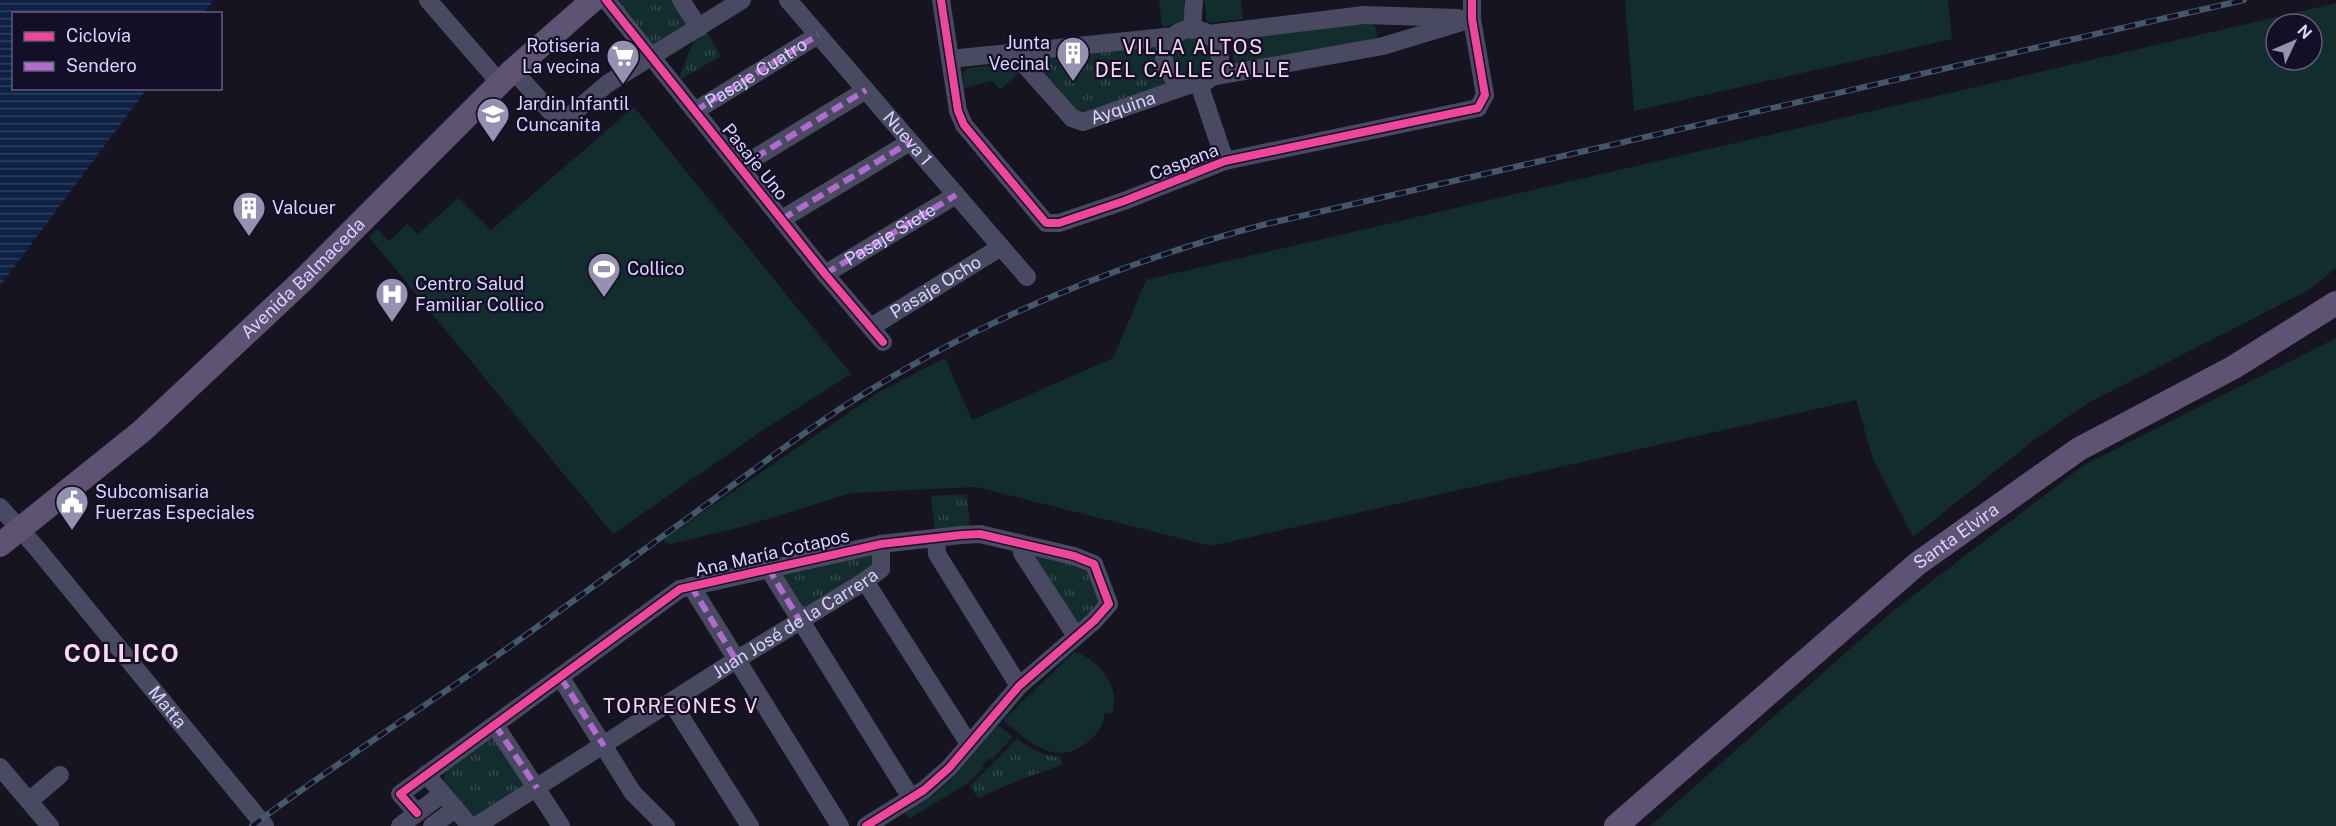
<svg xmlns="http://www.w3.org/2000/svg" width="2336" height="826" viewBox="0 0 2336 826" font-family="'Public Sans',sans-serif">
	<style>
		.grass { fill: #132c2d; fill-rule: evenodd }
		.park { fill: url(#park-tufts) }
		.water { fill: url(#water-rules) }
		.lines { fill: none; stroke-linecap: round; stroke-linejoin: round }
		.minor { stroke: #4a4962; stroke-width: 18 }
		.major { stroke: #5e5373; stroke-width: 24 }
		.rail-casing { stroke: #43596b; stroke-width: 6 }
		.rail { stroke: #130f26; stroke-width: 4; stroke-dasharray: 11; stroke-linecap: butt }
		.quiet { stroke: #b06ccc; stroke-width: 6; stroke-dasharray: 12 6; stroke-linecap: butt }
		.cycleway-casing { stroke: #130f26; stroke-width: 11 }
		.cycleway { stroke: #ed469a; stroke-width: 8 }
		.labels { text-anchor: middle; stroke-width: 4.5; stroke-linejoin: round; paint-order: stroke }
		.poi-label { font-size: 18px; fill: #d9d4ff; stroke: #130f26; text-anchor: start }
		.street-label { font-size: 18px; fill: #d9d4ff; stroke: #130f26 }
		.neighbourhood-label { font-size: 20px; letter-spacing: 1.5px; fill: #ffd6f0; stroke: #130f26 }
		.district-label { font-size: 24px; font-weight: bold; letter-spacing: 1.5px; fill: #ffd6f0; stroke: #130f26 }
	</style>
	<defs>
		<pattern id="park-tufts" width="24" height="20" patternUnits="userSpaceOnUse" patternTransform="scale(1.5)"><rect width="24" height="20" fill="#132c2d"/><path d="M3 7l-1-3M5 7V3M7 7l1-3M15 17l-1-3M17 17v-4M19 17l1-3" fill="none" stroke="#354a4c"/></pattern>
		<pattern id="water-rules" width="6" height="5" patternUnits="userSpaceOnUse" patternTransform="scale(1.5)"><rect width="6" height="5" fill="#0d2144"/><path d="M0 2.5h6" fill="none" stroke="#304060"/></pattern>
	</defs>
	<rect width="100%" height="100%" fill="#161421"/>
	<path class="grass" d="M1159,0H1184L1186,20L1183,23L1162,27Z
		M1204,0H1241L1243,19L1207,23Z
		M1628,0H1948L1952,39L1634,111L1625,2Z
		M2336,3V268L2309,290L2088,403L2034,440L1913,537L1873,459L1856,400L1211,546L976,487L851,493L745,526L671,544L665,543V538L879,392L945,358L972,420L1113,358L1146,280ZM2276,24H2312V60H2276Z
		M1372,24L1376,28L1377,38L1234,66L1232,49L1235,40L1336,26Z
		M1173 58a21 21 0 1 1 42 0a21 21 0 1 1-42 0Z
		M1012,63L1020,72L1000,90L992,81L964,88L963,73L967,68Z
		M634,107L851,374L763,430L613,534L369,237L377,229L389,241L407,224L418,234L458,198L491,230Z
		M2336,338V826H1650L1894,610L2084,465Z
		M1074,652C1093,657 1110,675 1114,695C1115,701 1113,708 1113,714L1105,713C1104,725 1097,734 1089,741C1056,769 1029,742 1003,720Z
		M998,725L1013,736L992,760L989,758L982,765L984,768L968,783L909,819L905,813L935,794L951,780Z"/>
	<path class="park" d="M609,0H677L691,23L650,50Z
		M705,29L721,56L678,81L696,34Z
		M1159,45L1164,48C1159,64 1170,73 1172,87L1082,122L1036,72L1037,64L1045,58Z
		M967,494L970,528L935,532L931,496Z
		M869,550L875,558V567L802,615L775,573Z
		M1025,550L1086,565L1102,599L1099,607L1075,626Z
		M496,734L530,785L481,816L471,815L443,784L445,771Z
		M1017,739C1031,749 1043,756 1061,757L1062,765L1024,778L978,798L970,786Z"/>
	<path class="water" d="M0,0H214L204,13L14,14V88L147,89L0,286Z"/>
	<g class="lines">
		<g class="minor">
			<path d="M428,0L500,83"/>
			<path d="M606,0L825,274L883,342"/>
			<path d="M681,0L699,28"/>
			<path id="s1" d="M788,0L1027,277"/>
			<path d="M941,0L958,111L964,125L1046,223H1059L1124,201L1225,161L1478,108L1485,95L1472,19V0"/>
			<circle cx="1192" cy="57" r="28"/>
			<path d="M1192,30L1194,0"/>
			<path d="M1208,34L1364,15L1458,18"/>
			<path id="s2" d="M1014,53L1072,118L1083,122L1189,85"/>
			<path d="M950,59L1175,36"/>
			<path d="M513,70L558,120H565L607,84L742,0"/>
			<path d="M1211,77L1383,46L1472,19"/>
			<path d="M1199,84L1225,161"/>
			<path d="M695,111L818,35"/>
			<path d="M740,167L866,90"/>
			<path d="M782,219L910,142"/>
			<path id="s3" d="M825,274L956,195"/>
			<path id="s4" d="M871,327L1001,247"/>
			<path id="s5" d="M0,507L35,546L265,826"/>
			<path d="M936,538L937,554L1019,686"/>
			<path d="M1021,544L1022,553L1076,636"/>
			<path d="M768,568L911,798"/>
			<path d="M865,581L969,744"/>
			<path d="M691,586L840,826"/>
			<path d="M561,678L633,793L666,826"/>
			<path d="M672,703L750,826"/>
			<path d="M495,725L561,826"/>
			<path d="M0,767L50,826"/>
			<path d="M426,774L470,826"/>
			<path d="M29,801L60,775"/>
			<path d="M417,813L400,794L680,589L881,544L961,535L980,534L1074,556L1094,564L1109,604L1094,621L1019,686L949,768L924,790L866,826"/>
			<path d="M400,826L442,794"/>
			<path d="M432,826L455,809"/>
			<path id="s6" d="M476,826L736,660L865,581L881,569V544"/>
		</g>
		<g class="major">
			<path id="s7" d="M0,545L142,431L302,281L513,70L593,0"/>
			<path id="s8" d="M1616,826L1917,564L2079,449L2234,367L2336,303"/>
		</g>
		<defs>
			<path id="rail" d="M252,826C341,759 436,700 526,635C587,591 649,546 710,502C755,469 799,435 846,405C975,322 1118,263 1266,224L2244,0"/>
		</defs>
		<use href="#rail" class="rail-casing"/>
		<use href="#rail" class="rail"/>
		<g class="quiet">
			<path id="s9" d="M695,111L818,35"/>
			<path d="M740,167L866,90"/>
			<path d="M782,219L910,142"/>
			<path d="M825,274L956,195"/>
			<path d="M768,568L800,621"/>
			<path d="M691,586L736,660"/>
			<path d="M561,678L604,746"/>
			<path d="M495,725L537,788"/>
		</g>
		<defs>
			<path id="cycleway" d="M606,0L825,274L883,342
				M941,0L958,111L964,125L1046,223H1059L1124,201L1225,161L1478,108L1485,95L1472,19V0
				M417,813L400,794L680,589L881,544L961,535L980,534L1074,556L1094,564L1109,604L1094,621L1019,686L949,768L924,790L866,826"/>
		</defs>
		<use href="#cycleway" class="cycleway-casing"/>
		<use href="#cycleway" class="cycleway"/>
	</g>
	<defs>
		<symbol id="building-pin" viewBox="-11 -11 22 30"><path d="M0 17L-7.5 6A9.5 9.5 0 1 1 7.5 6Z" fill="#9591b1" stroke="#130f26"/><path d="M-4-6H4V6H1V3H-1V6H-4ZM-2.5-4.3h1.7v1.8h-1.7ZM.8-4.3h1.7v1.8H.8ZM-2.5-1h1.7V.8h-1.7ZM.8-1h1.7V.8H.8Z" fill="#fff"/></symbol>
		<symbol id="supermarket-pin" viewBox="-11 -11 22 30"><path d="M0 17L-7.5 6A9.5 9.5 0 1 1 7.5 6Z" fill="#9591b1" stroke="#130f26"/><path d="M-6-5.5h2.5l.6 2H6L4.5 2H-2.5L-4.4-4H-6ZM-1.5 3.2a1.3 1.3 0 1 0 .1 0ZM3 3.2a1.3 1.3 0 1 0 .1 0Z" fill="#fff"/></symbol>
		<symbol id="school-pin" viewBox="-11 -11 22 30"><path d="M0 17L-7.5 6A9.5 9.5 0 1 1 7.5 6Z" fill="#9591b1" stroke="#130f26"/><path d="M0-5L7-2L0 1L-7-2ZM-4 1L0 2.5L4 1V4Q0 6-4 4Z" fill="#fff"/></symbol>
		<symbol id="stadium-pin" viewBox="-11 -11 22 30"><path d="M0 17L-7.5 6A9.5 9.5 0 1 1 7.5 6Z" fill="#9591b1" stroke="#130f26"/><path d="M0-5a6.5 5 0 1 0 0 10a6.5 5 0 1 0 0-10ZM-3.5-1.8h7v3.6h-7Z" fill="#fff"/></symbol>
		<symbol id="hospital-pin" viewBox="-11 -11 22 30"><path d="M0 17L-7.5 6A9.5 9.5 0 1 1 7.5 6Z" fill="#9591b1" stroke="#130f26"/><path d="M-5-5h3v3.5h4V-5h3V5h-3V1.5h-4V5h-3Z" fill="#fff"/></symbol>
		<symbol id="civic-pin" viewBox="-11 -11 22 30"><path d="M0 17L-7.5 6A9.5 9.5 0 1 1 7.5 6Z" fill="#9591b1" stroke="#130f26"/><path d="M-.6-6.5H3V-4.5H.6V-3L4-1V1h2V6H-6V1h2V-1L-.6-3ZM-1.2 2.5V6h2.4V2.5Z" fill="#fff"/></symbol>
	</defs>
	<g fill-rule="evenodd">
		<use href="#building-pin" x="1054" y="34" width="38" height="52"/>
		<use href="#supermarket-pin" x="604" y="37" width="38" height="52"/>
		<use href="#school-pin" x="474" y="95" width="38" height="52"/>
		<use href="#building-pin" x="230" y="189" width="38" height="52"/>
		<use href="#stadium-pin" x="585" y="250" width="38" height="52"/>
		<use href="#hospital-pin" x="373" y="275" width="38" height="52"/>
		<use href="#civic-pin" x="53" y="483" width="38" height="52"/>
	</g>
	<g class="labels">
		<g class="poi-label">
			<text x="1050" y="49" text-anchor="end">Junta<tspan x="1050" dy="21">Vecinal</tspan></text>
			<text x="600" y="52" text-anchor="end">Rotiseria<tspan x="600" dy="21">La vecina</tspan></text>
			<text x="516" y="110">Jardin Infantil<tspan x="516" dy="21">Cuncanita</tspan></text>
			<text x="272" y="214">Valcuer</text>
			<text x="627" y="275">Collico</text>
			<text x="415" y="290">Centro Salud<tspan x="415" dy="21">Familiar Collico</tspan></text>
			<text x="95" y="498">Subcomisaria<tspan x="95" dy="21">Fuerzas Especiales</tspan></text>
		</g>
		<g class="street-label">
			<text dy="6" stroke="none"><textPath href="#s9" startOffset="72">Pasaje Cuatro</textPath></text>
			<text dy="6" stroke="none"><textPath href="#s2" startOffset="141">Ayquina</textPath></text>
			<text dy="6" stroke="none"><textPath href="#s1" startOffset="183">Nueva 1</textPath></text>
			<text transform="translate(755 162) rotate(51)" y="6">Pasaje Uno</text>
			<text transform="translate(1184 162) rotate(-21)" y="6">Caspana</text>
			<text dy="6" stroke="none"><textPath href="#s3" startOffset="76">Pasaje Siete</textPath></text>
			<text dy="6" stroke="none"><textPath href="#s7" startOffset="404">Avenida Balmaceda</textPath></text>
			<text dy="6" stroke="none"><textPath href="#s4" startOffset="76">Pasaje Ocho</textPath></text>
			<text dy="6" stroke="none"><textPath href="#s8" startOffset="447">Santa Elvira</textPath></text>
			<text transform="translate(772 553) rotate(-13)" y="6">Ana María Cotapos</text>
			<text dy="6" stroke="none"><textPath href="#s6" startOffset="378">Juan José de la Carrera</textPath></text>
			<text dy="6" stroke="none"><textPath href="#s5" startOffset="261">Matta</textPath></text>
		</g>
		<g class="neighbourhood-label">
			<text x="1193" y="54">VILLA ALTOS<tspan x="1193" dy="23">DEL CALLE CALLE</tspan></text>
			<text x="681" y="713">TORREONES V</text>
		</g>
		<g class="district-label">
			<text x="122" y="662">COLLICO</text>
		</g>
	</g>
	<rect x="12" y="12" width="210" height="78" fill="#130f26" stroke="#625e7d" stroke-width="1.5"/>
	<rect x="24" y="32" width="30" height="9" fill="#ed469a" stroke="#625e7d" stroke-width="1.5"/>
	<text x="66" y="42" font-size="18" fill="#d9d4ff">Ciclovía</text>
	<rect x="24" y="62" width="30" height="9" fill="#b06ccc" stroke="#625e7d" stroke-width="1.5"/>
	<text x="66" y="72" font-size="18" fill="#d9d4ff">Sendero</text>
	<g transform="translate(2294 42) rotate(46)"><circle r="28" fill="#130f26" stroke="#625e7d" stroke-width="1.5"/>
	<path d="M0-4.5L10 22L0 15L-10 22Z" fill="#9591b1"/>
	<text y="-9" font-size="16" font-weight="bold" text-anchor="middle" fill="#d9d4ff">N</text>
	</g>
</svg>
